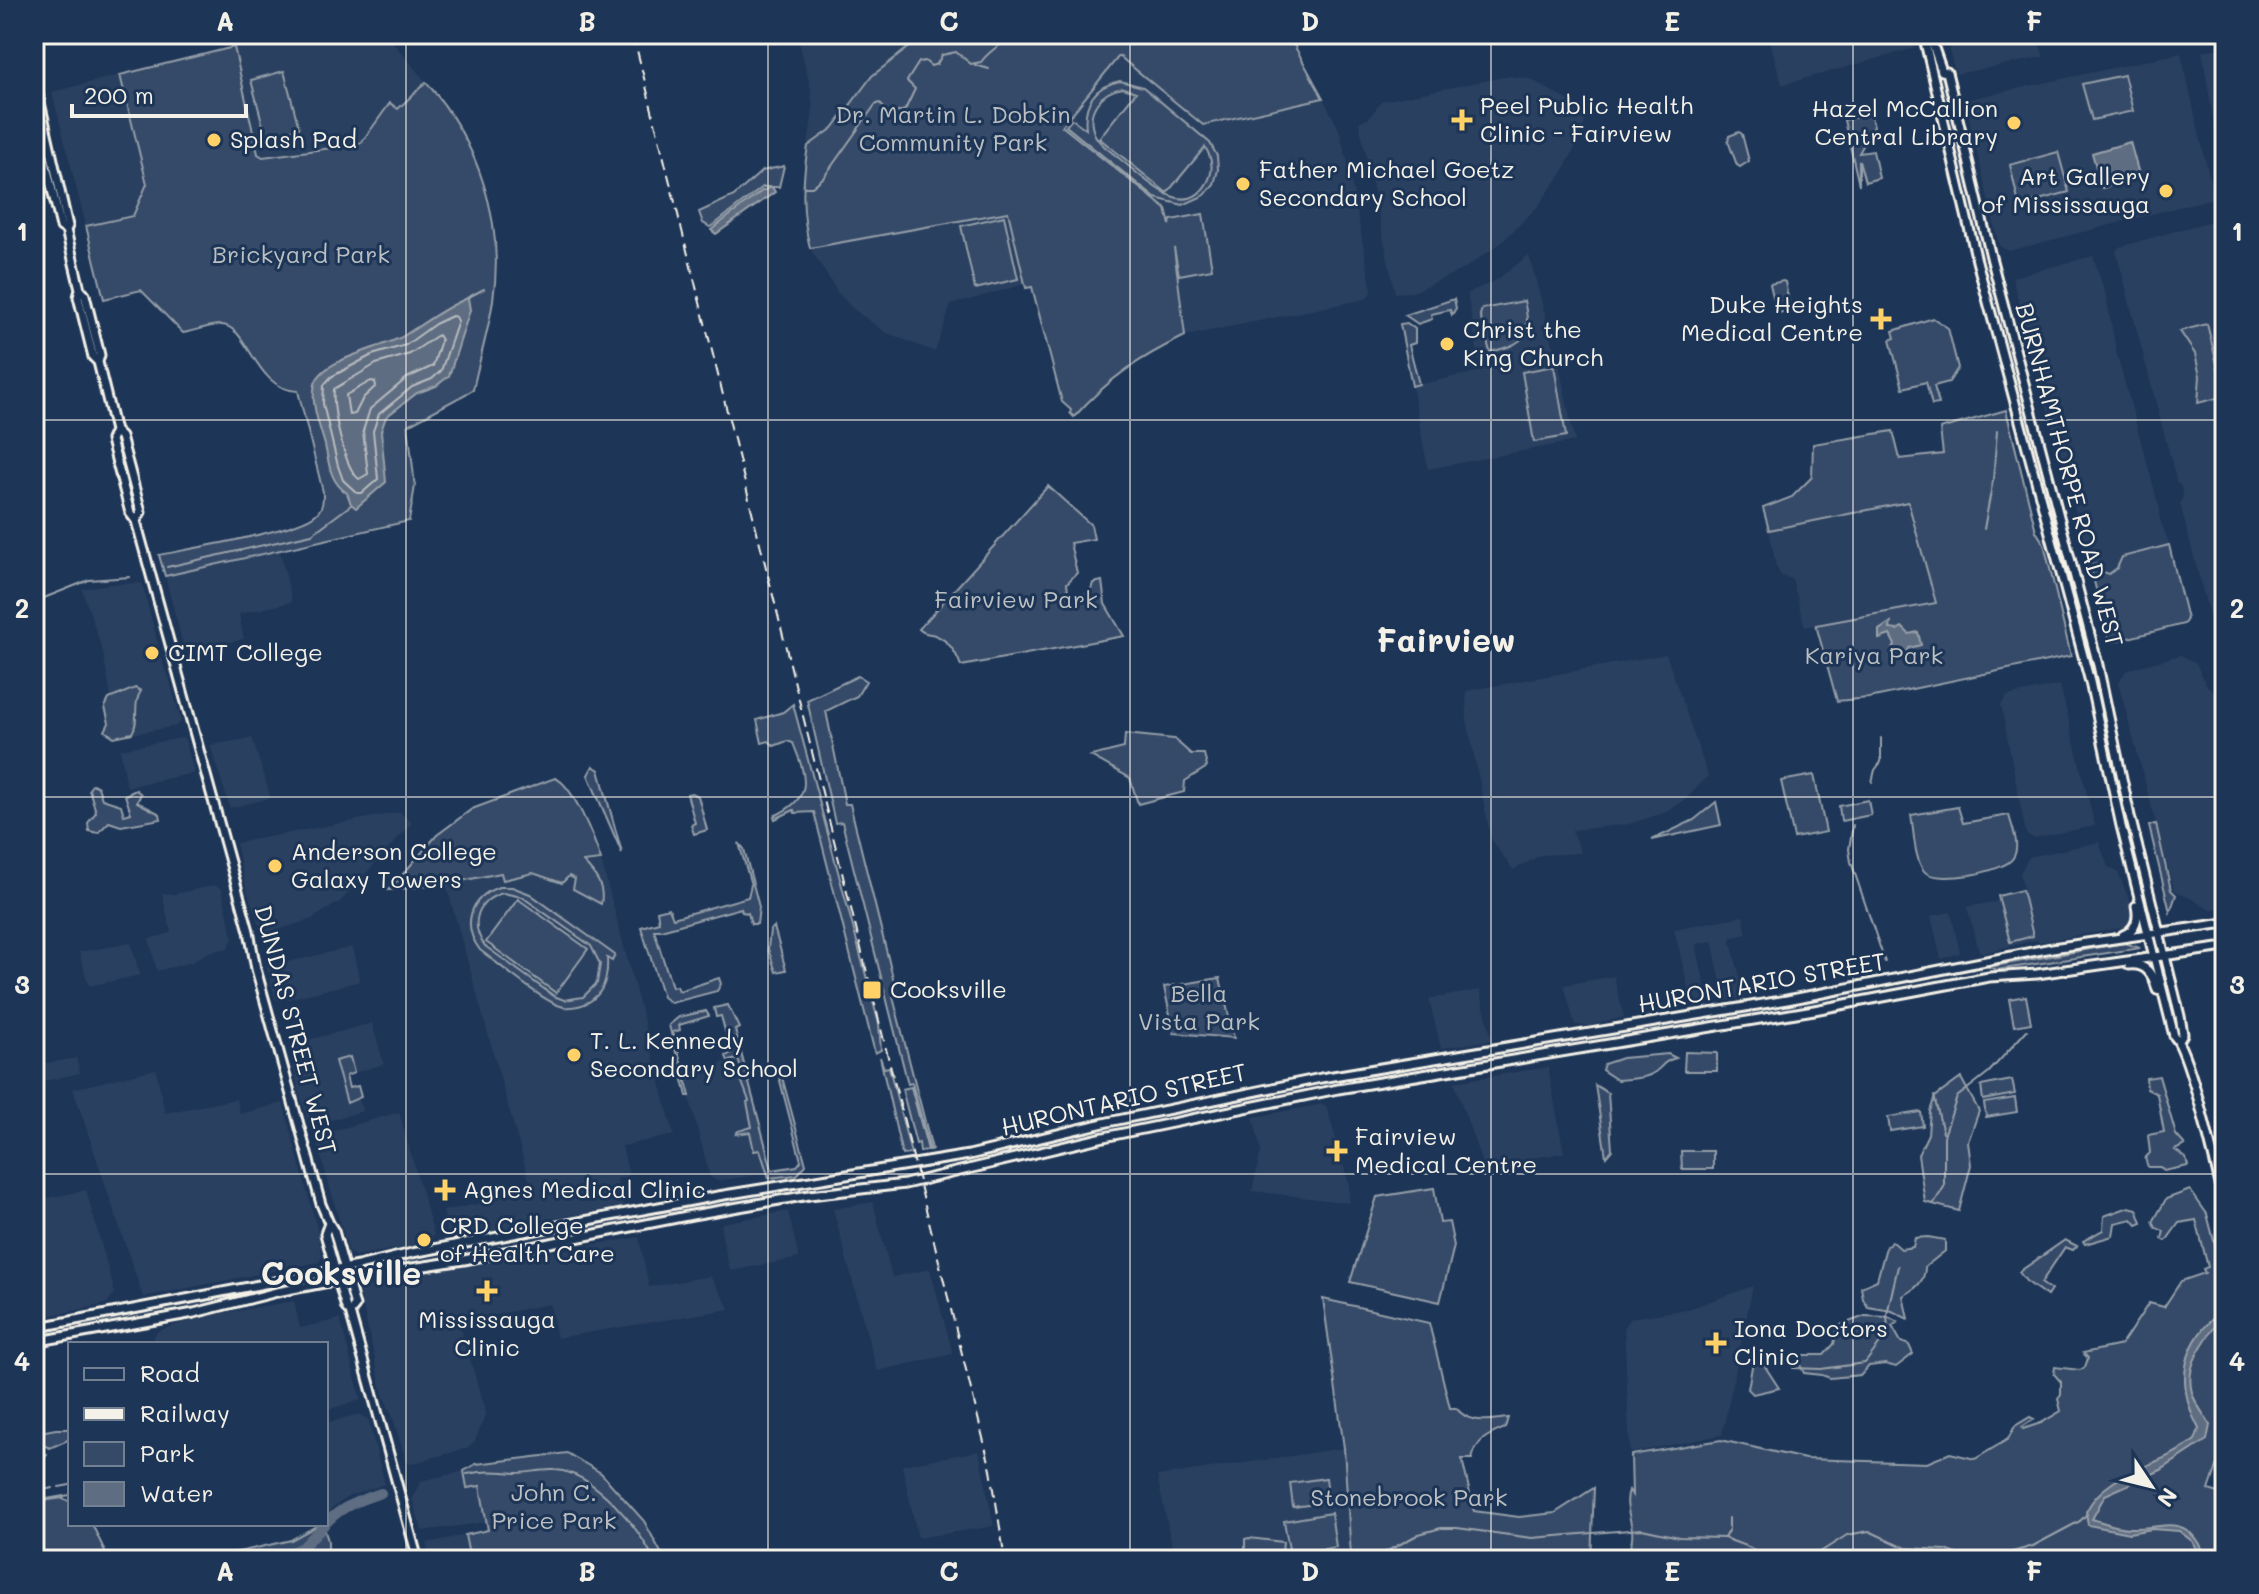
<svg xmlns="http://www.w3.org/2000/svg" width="2259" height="1594" viewBox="0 0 2259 1594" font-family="Mali,sans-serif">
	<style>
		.built { fill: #2a4060 }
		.green { fill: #354a67; stroke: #949ea8; stroke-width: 2; fill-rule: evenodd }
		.water { fill: #5e6d82; stroke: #9aa2ab; stroke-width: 2 }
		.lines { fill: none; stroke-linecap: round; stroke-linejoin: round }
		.shore { stroke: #b8bcbf; stroke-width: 2 }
		.stream { stroke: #9aa2ab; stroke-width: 2 }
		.river { stroke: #5e6d82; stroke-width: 10 }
		.major-casing { stroke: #f4f1e8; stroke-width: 13 }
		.major { stroke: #1d3557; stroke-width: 7 }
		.rail { stroke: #f4f1e8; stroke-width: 2; stroke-dasharray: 12 6; stroke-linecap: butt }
		.grid { fill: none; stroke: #f4f1e8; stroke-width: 2; stroke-opacity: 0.55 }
		.poi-dot { fill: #ffd166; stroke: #1d3557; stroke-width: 3 }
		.labels { text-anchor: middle; stroke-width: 6; stroke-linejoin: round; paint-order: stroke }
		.poi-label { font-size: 24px; fill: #f4f1e8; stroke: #1d3557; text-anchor: start }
		.park-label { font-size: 24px; fill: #bbbfc1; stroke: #1d3557 }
		.street-label { font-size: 24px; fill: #f4f1e8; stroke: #1d3557 }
		.district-label { font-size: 32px; font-weight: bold; fill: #f4f1e8; stroke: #1d3557 }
		.neatline { fill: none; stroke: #f4f1e8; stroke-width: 3 }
		.grid-label { font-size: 26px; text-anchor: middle; font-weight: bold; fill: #f4f1e8 }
	</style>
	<rect width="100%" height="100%" fill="#1d3557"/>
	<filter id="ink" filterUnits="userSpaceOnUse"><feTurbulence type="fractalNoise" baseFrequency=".0125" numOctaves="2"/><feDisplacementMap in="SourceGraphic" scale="16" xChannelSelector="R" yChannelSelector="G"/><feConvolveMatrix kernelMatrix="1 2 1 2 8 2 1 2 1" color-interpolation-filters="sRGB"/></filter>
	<g filter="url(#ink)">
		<path class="built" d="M270,34H386L426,82L398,109L390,104L362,142L355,145L262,157L258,154L230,48Z
			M797,34H926L872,76L833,128L808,146L813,109L810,85Z
			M1768,34H1911L1915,48L1782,85Z
			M1944,34H2036L2044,57L1956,74Z
			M2225,47V153L2217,143L2202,51Z
			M2181,53L2214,198L2009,251L1999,246L1965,100Z
			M1119,56L1203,125L1323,98L1339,129L1347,159L1372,291L1366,299L1185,336L1172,230L1062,127Z
			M120,75L147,184L133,216L86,226L52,92Z
			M1509,76L1530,79L1589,112L1575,148L1562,173L1539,205L1501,243L1464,269L1413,292L1395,293L1359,122L1368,119L1382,101Z
			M1008,212L1025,284L951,305L935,352L885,332L853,309L838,293L810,248Z
			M2225,217V663L2218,649L2180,504L2183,496L2181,486L2177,483L2116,251L2119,247Z
			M1529,255L1560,370L1575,441L1428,469L1412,386L1481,371L1467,293L1495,281Z
			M2093,256L2106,296L2117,355L2160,510V520L2170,546L2122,557L2117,568L2108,574L2100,570L2096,564L2090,566L2012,277Z
			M1908,502L1936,604L1805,627L1792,579L1781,576L1776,566L1769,530Z
			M280,551L292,602L239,614L244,639L188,651L184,649L165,576Z
			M142,583L165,671L168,674L181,721L176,726L118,737L103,652L82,589L109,584Z
			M1666,654L1708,776L1686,799L1664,813L1629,824L1572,830L1581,853L1541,855L1513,870L1491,839L1467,720L1466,691Z
			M2181,655L2196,663L2207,686L2225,699V907L2211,909L2174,890L2118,682L2126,671L2136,667Z
			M2060,685L2095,826L2033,838L2026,834L2001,705L2007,696Z
			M181,738L185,739L194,773L127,787L120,749Z
			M252,738L271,798L230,808L210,745Z
			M400,812L412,823L341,901L312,919L272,932L265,933L261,930L246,888L236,843Z
			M2099,842L2108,867L2118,872L2132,907L2133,920L2128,927L2040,942L2036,940L1983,953L1979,951L1967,907L2025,896L2020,873L2029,857Z
			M601,860L674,1135L622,1146L629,1176L617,1179L624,1207L538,1221L449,1241L443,1211L491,1201L492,1193L530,1184L446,884L549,863Z
			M215,885L222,889L233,938L228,948L209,952L192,962L157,971L149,939L171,933L162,893L175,894Z
			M1951,912L1960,953L1941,959L1931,916Z
			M1743,916L1747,934L1730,938L1745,997L1725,1001L1712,941L1696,944L1709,1004L1693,1007L1674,929Z
			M131,943L140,975L89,986L79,952Z
			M352,947L360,981L281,1001L275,999L267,967Z
			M1614,976L1624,1017L1588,1026L1575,1025L1564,985Z
			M1480,990L1492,1040L1441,1048L1429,999Z
			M372,1023L384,1064L340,1077L347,1103L359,1100L363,1111L310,1126L299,1093L289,1045Z
			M76,1058L80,1073L45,1081L40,1064Z
			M738,1059L770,1173L717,1181L710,1177L683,1073Z
			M1548,1067L1564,1153L1483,1166L1454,1082Z
			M156,1069L165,1113L236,1099L240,1114L283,1103L317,1228L322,1257L319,1262L143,1297L73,1089Z
			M1323,1104L1327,1107L1349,1185V1203L1252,1191L1261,1151L1253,1117Z
			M399,1112L434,1235L429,1243L355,1256L349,1253L315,1136Z
			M86,1190L115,1293L106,1304L34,1319V1238L42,1237L34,1213V1201Z
			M873,1202L892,1277L930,1269L953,1354L877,1371L833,1209Z
			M788,1211L799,1258L730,1271L721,1232L722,1223Z
			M639,1237L649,1287L710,1276L730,1309L557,1338L550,1304L459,1322L486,1414L475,1441L467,1448L410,1464L406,1461L392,1415L383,1395L359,1290L365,1284L433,1271Z
			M1753,1286L1722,1435L1630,1453L1624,1326L1630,1318L1688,1309Z
			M294,1301L300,1328L340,1319L361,1400L326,1410V1344H152L154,1336L158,1331L200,1317Z
			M359,1414L368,1419L385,1484L349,1496L326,1513V1423Z
			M1344,1448L1351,1556L1345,1560H1175L1157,1476Z
			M979,1451L994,1526L918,1538L902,1465Z
			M464,1471L467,1488L480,1486L488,1522L422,1531L412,1498L421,1481Z
			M465,1535L470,1560H429L427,1543Z"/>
		<path class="green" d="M926,34C953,34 976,38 1003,34H1288L1323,98L1203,125L1119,56L1062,126L1166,209L1170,225L1171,220L1203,214L1212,269L1179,275L1174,248L1185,336C1139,358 1109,378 1074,417L1070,413L1071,410L1062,402L1032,287L1026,288L1008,212L810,248C801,212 802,182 808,146L833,128L872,76Z
			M234,47L258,154L263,157L355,145L362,142L390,103L398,109L426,82C478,141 505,221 493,300C489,330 479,360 473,390L408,425L415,486L409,521L165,576L159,555C189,549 298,531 316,514C323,508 323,501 323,492L298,391C254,390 249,325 221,325C209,325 195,331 183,333L141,290L104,299L86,226L133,216L147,184L120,75Z
			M284,71L299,128L266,137L251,80Z
			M2124,75L2133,111L2092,120L2082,84Z
			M1120,81L1143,87L1210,143L1217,156L1218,170L1214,184L1205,195L1183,205L1155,198L1066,126L1072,119L1086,129C1083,104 1094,86 1120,81ZM1123,88L1136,92L1099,138L1167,193L1205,147C1212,158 1214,171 1207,183C1185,221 1146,180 1125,163C1115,154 1099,145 1094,133C1085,110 1102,91 1123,88Z
			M1870,114L1874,126L1859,153L1873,151L1879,178L1865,182L1859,160V185L1844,120Z
			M1739,132L1742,134L1749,161L1740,167L1737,165L1728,141L1729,136Z
			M2058,152L2069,192L2019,205L2010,165Z
			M784,166L779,187H763L715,224L710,227L703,223L699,212L734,196L762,171Z
			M1004,216L1018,279L975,289L961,226Z
			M1783,281L1785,282L1790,308L1789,311L1777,313L1770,284Z
			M1454,299L1456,308L1452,315L1450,310L1431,314L1432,319L1418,324L1405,315Z
			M1524,301C1533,337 1524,344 1490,352L1480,315L1482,309Z
			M1933,318L1948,328L1958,368L1949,382L1934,386L1939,404L1932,405L1926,382L1903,388L1890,340L1895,338L1893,331Z
			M1407,323L1415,329V343L1409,345L1419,384L1412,386L1400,324Z
			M2207,324L2225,396L2198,403L2200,376L2195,354L2180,331Z
			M1554,366L1566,436L1534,442L1522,372Z
			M2006,410L2036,531L2044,544L2071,656L1869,698L1837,701L1816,625L1936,603L1908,502L1769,530L1763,508L1792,497L1812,477L1813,444L1893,431L1900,459L1943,454L1940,429Z
			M1048,486L1091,525L1094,539L1070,543L1077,573L1067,583L1068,591L1075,597C1085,597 1091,593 1093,583L1102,581L1105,604L1124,636L961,666C957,655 949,641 937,636C929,632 926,636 919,629Z
			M2169,545L2187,619L2184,624L2113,642L2109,639L2090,566L2096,564L2103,572L2109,574L2117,568L2122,557Z
			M858,676L866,681L857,696L826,711L845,804H850L896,990L893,997L932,1149L930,1150L912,1083L908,1084L842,822L835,823L807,700Z
			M135,688L141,691C132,704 140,722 132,733L114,737L105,731L109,723L105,707L109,699Z
			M793,704L879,1024L881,1050L875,1053L814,812L795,813L794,810L775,819L774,816C814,798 807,778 793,743L787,741L774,746L769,741L762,743L757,720L783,712Z
			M1125,734L1174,739L1191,754H1204L1207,767L1185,781L1184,792L1138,804L1130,778L1091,756L1124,748Z
			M593,766L599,770L622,853L588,775Z
			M1814,775L1826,832L1794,838L1781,781Z
			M555,778C573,784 595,841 601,860L583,862C595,874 605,886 601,904L573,889L575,879L569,876L562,883L533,873L503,880L501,873L446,884L389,890L437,835L472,809Z
			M93,784L98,787L102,799L121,805L124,815L131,813L125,795L136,790L141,794L137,802L160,814L161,819L121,826L109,822L98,833L89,831L88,823L96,812L89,789Z
			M692,793L698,796L707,830L694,834L691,825L695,823L687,794Z
			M1868,800L1871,815L1841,821L1839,806Z
			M1716,802L1721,825L1652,840L1694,820Z
			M1958,807L1963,823L2009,815C2012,828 2021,846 2013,858C2005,872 1935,885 1924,871C1914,858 1914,832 1911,815Z
			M2156,824L2171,890L2176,895L2170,912L2149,826Z
			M739,843L744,849L759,907L757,924H751L748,913L742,912L741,908L661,930H654L672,987L677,986L679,991L719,978L721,984L717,991L671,1003L663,997L641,927L659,922L657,911L669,908L673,918L748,897L751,885Z
			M499,887H512L530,894L615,955L612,961L607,958C608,973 606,988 594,998C587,1005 574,1008 564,1007C544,1003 499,964 480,950C461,925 470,897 499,887ZM503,893L522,897L591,946L600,964L597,983L583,997L564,1000L554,996L485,946C469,924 477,900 503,893Z
			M2022,890L2033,936L2010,942L1998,896Z
			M518,899L588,949L556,993L486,942Z
			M774,927L786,970L776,972L768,949L770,930Z
			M2124,943L2140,948L1997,970L1989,967Z
			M1220,978L1234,1038L1174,1033L1164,987Z
			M2026,996L2031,1023L2014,1026L2009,999Z
			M728,1005L739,1028L735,1030L772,1170L797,1166L801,1161L779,1077H782L806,1165L797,1175L769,1178L760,1150L754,1151L750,1132L736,1134L738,1131L752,1127L747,1102L749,1101L739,1074L742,1072L738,1059L728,1061L726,1056L731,1053L721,1016L716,1017L714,1008Z
			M706,1011L709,1016L679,1025L680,1030L673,1032L690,1096H687L669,1025L679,1017Z
			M1685,1052L1717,1053V1071H1684Z
			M1668,1054L1676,1058C1660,1062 1662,1070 1650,1075C1640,1079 1628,1079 1617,1080L1602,1070L1604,1064L1622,1058Z
			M350,1057L354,1073L346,1076L349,1088L358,1086L361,1097L347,1103L335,1061Z
			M880,1057L884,1068L889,1067L911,1154L902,1155Z
			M2159,1076L2176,1135L2185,1145L2175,1150L2186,1158L2188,1166L2164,1171L2160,1167H2148L2145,1158L2150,1153L2148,1135L2164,1132L2157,1094L2147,1089L2146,1078Z
			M1961,1078L1979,1111L1968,1142L1971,1165L1959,1211L1925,1202L1918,1155L1928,1134L1930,1111L1935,1097Z
			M2012,1080L2015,1094L1983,1100L1981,1086Z
			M1595,1085L1608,1093L1612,1150L1606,1157Z
			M911,1087L928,1150L920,1152L919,1143L916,1144L902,1089Z
			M2015,1098L2017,1112L1986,1117L1984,1103Z
			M1921,1112L1923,1126L1890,1131L1888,1117Z
			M1681,1151H1713V1169H1682Z
			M1434,1188L1440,1223L1449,1222L1454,1246L1440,1302L1350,1282L1377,1197Z
			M2190,1190L2207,1214L2220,1264C2217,1270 2219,1285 2225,1288V1443L2209,1490L2225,1495V1560H1635L1630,1547C1638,1527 1622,1510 1629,1490L1632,1495L1631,1455L1721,1440L1805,1459L1927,1463L1950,1453L1975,1459L2008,1439L2015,1426L2030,1417L2034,1419L2022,1427L2023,1429L2041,1423L2061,1411L2058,1399L2061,1395V1382L2054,1374L2055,1367L2080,1370L2085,1367L2088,1358L2083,1353L2121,1345L2149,1303L2164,1307L2181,1281L2205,1273L2203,1269L2208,1267L2196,1220L2179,1223L2166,1241L2162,1239L2164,1231L2156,1228L2153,1222L2166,1199Z
			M2129,1207L2137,1209L2142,1223L2137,1225L2132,1219L2115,1223L2113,1236L2085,1244L2083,1241L2103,1230L2104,1216Z
			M1928,1237L1945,1240V1251L1925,1267C1925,1282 1915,1289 1903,1296L1908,1319L1892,1311L1868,1307L1863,1299L1861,1287L1877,1280L1886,1247L1892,1241L1901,1249L1913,1247L1915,1238Z
			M2065,1240L2077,1246L2073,1250L2065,1247L2041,1283L2051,1290L2047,1296L2026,1281L2019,1272Z
			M1323,1299L1429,1323L1450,1408H1456C1470,1425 1488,1420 1508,1418L1505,1428C1488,1435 1477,1439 1472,1459H1462L1474,1511L1519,1517L1555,1513L1594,1488L1591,1560H1345L1351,1556L1344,1448Z
			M1865,1316L1888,1317L1898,1322L1892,1326L1901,1342L1909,1345L1913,1354L1896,1367L1885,1364L1869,1366L1861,1375L1830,1378L1822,1375L1804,1373L1799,1363L1803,1355H1824L1834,1344L1838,1326Z
			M1753,1361L1762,1362L1779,1388L1753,1394L1748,1389Z
			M56,1429H70V1439L50,1448L43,1445L41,1450L47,1455L42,1461L34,1460V1433Z
			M567,1453L601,1473L644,1521L665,1560H470L465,1535L488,1530L480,1486L467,1488L464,1471L476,1464Z
			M1326,1478L1329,1502L1293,1507L1290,1483Z
			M63,1498L70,1502V1524H92L109,1560H34V1502Z
			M1331,1513L1336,1547L1290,1555L1284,1521Z
			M320,1524H323L328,1541V1553L319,1560H214L225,1555L291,1540Z
			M1249,1538L1283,1542L1281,1560H1245V1539Z"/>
		<path class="water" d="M2130,142L2140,178L2102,188L2092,153Z
			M772,187L775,192L716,234L711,230L762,191Z
			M468,298L470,310L449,376L436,386L417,393L386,417L381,431L386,482L356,508L351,504L347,493C330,482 329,464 325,445C320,427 310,403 315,384C322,358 385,348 405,335C426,322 445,307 468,298Z
			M1891,622L1890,629L1897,630L1902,627L1909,634L1918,632L1921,645L1909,648L1905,659L1893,658L1891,654L1895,645L1890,635L1879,639V630Z
			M2225,1308C2225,1318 2221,1320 2214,1328C2199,1348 2183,1372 2194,1398C2198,1407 2205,1416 2210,1425L2207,1440L2161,1470L2105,1495L2092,1519C2103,1522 2117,1528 2129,1528C2169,1529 2186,1510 2207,1560H2202L2192,1541L2179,1531L2152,1529L2129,1533L2088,1525L2086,1512C2105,1471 2161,1467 2195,1440L2199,1429C2174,1383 2182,1341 2225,1308Z"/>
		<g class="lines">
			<path class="shore" d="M452,316L456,317L458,321L441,371L432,379L412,387L379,414L373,431L378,479L362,493H357L343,480L338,466L323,404L324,385L331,377L372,355L406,345L435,324Z
				M438,335L441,340L433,366L407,378L370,409L363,431L368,474L359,479C344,468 332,408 334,389L376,364L410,354Z
				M371,381L375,382L376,386L363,398L355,414L349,415L346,395Z"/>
			<path class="stream" d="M1027,34H1037
				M975,65L989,69
				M804,187H812L824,177L875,105L880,103L889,115L905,110L915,89L907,81L919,62L925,61L931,66L937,64L942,55L956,52L971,64L981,62C992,47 1002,46 1013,34
				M467,298L484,289
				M1984,529L1993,480L1997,431
				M167,567L312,534L351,505
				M34,602L89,580L130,577
				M1872,782L1875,770L1881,762V738
				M1853,825L1849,849L1851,862L1885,962
				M1934,1096L1943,1133
				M1934,1203L1944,1187V1136L1957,1097L1989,1072L2027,1030
				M1793,1368L1821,1369L1865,1363L1888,1333L1887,1314L1898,1266
				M467,1474C485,1470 500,1472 517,1473C530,1473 543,1469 555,1470C594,1472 639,1527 654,1560
				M59,1487L70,1485
				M37,1491L53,1488
				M41,1500L70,1495
				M1724,1538L1729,1529V1518
				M1371,1560L1419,1534L1441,1528H1457L1532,1538L1642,1529L1679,1537L1724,1538L1751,1548L1767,1558L1780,1560
				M1795,1560L1814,1556L1847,1535L1869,1531L1906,1548L1946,1550L1971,1560
				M1986,1560L2033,1546L2080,1521L2087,1514"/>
			<path class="river" d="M326,1523C342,1506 360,1500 381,1493
				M275,1560L303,1547L325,1524"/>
			<defs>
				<path id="major" d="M1923,34L1977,261L2090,682L2121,826L2174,1036C2190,1051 2218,1177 2225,1205
					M1929,34L1942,71L1947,72L1991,257L2098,665L2130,816L2180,1016L2183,1034L2179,1041
					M34,76L68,226L66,230
					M34,116L61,227L66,230L80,289L85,295L100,355L98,362
					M80,289L78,297L93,357L98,362L115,431L121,437L141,512L136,521
					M115,431L111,440L130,513L136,521L249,931L256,969L321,1204L329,1223L334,1231L355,1306L350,1312
					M2123,935C2136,930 2139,919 2136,906
					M2129,965C2146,963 2153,974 2157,990
					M329,1223L325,1234L346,1308L350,1312L418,1560
					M34,1328L358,1266L412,1253L718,1196L969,1155L1108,1122L1321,1078L1787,1000L2052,948L2225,923
					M34,1342L194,1313L277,1292L360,1276L464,1260L692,1215L809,1195L905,1184L1104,1137L1338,1089L1814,1010L1989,977L2037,974L2225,947"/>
			</defs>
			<use href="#major" class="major-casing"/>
			<use href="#major" class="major"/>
			<path class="rail" d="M633,34L991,1470L1005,1560"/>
		</g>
	</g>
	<path class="grid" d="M406,34V1560M768,34V1560M1130,34V1560M1491,34V1560M1853,34V1560M34,420H2225M34,797H2225M34,1174H2225"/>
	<g class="poi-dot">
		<path d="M1458 108h8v8h8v8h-8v8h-8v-8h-8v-8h8z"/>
		<circle cx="2014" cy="123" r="8"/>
		<circle cx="214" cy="140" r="8"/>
		<circle cx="1243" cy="184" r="8"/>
		<circle cx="2166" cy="191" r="8"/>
		<path d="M1877 307h8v8h8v8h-8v8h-8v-8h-8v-8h8z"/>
		<circle cx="1447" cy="344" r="8"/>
		<circle cx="152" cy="653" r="8"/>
		<circle cx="275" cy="866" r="8"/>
		<rect x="862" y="980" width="20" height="20" rx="4"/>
		<circle cx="574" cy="1055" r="8"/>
		<path d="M1333 1139h8v8h8v8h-8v8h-8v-8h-8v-8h8z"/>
		<path d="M441 1178h8v8h8v8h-8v8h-8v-8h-8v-8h8z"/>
		<circle cx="424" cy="1240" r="8"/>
		<path d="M483 1279h8v8h8v8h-8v8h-8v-8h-8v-8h8z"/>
		<path d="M1712 1331h8v8h8v8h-8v8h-8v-8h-8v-8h8z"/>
	</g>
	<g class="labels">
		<g class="poi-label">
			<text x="1480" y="114">Peel Public Health<tspan x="1480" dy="28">Clinic - Fairview</tspan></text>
			<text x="1998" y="117" text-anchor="end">Hazel McCallion<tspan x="1998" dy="28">Central Library</tspan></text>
			<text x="230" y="148">Splash Pad</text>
			<text x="1259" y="178">Father Michael Goetz<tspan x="1259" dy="28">Secondary School</tspan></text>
			<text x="2150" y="185" text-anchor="end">Art Gallery<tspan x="2150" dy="28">of Mississauga</tspan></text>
			<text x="1863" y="313" text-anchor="end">Duke Heights<tspan x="1863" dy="28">Medical Centre</tspan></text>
			<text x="1463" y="338">Christ the<tspan x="1463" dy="28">King Church</tspan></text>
			<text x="168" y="661">CIMT College</text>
			<text x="291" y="860">Anderson College<tspan x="291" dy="28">Galaxy Towers</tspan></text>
			<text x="890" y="998">Cooksville</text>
			<text x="590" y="1049">T. L. Kennedy<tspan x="590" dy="28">Secondary School</tspan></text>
			<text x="1355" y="1145">Fairview<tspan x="1355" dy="28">Medical Centre</tspan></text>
			<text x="463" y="1198">Agnes Medical Clinic</text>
			<text x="440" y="1234">CRD College<tspan x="440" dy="28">of Health Care</tspan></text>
			<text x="487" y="1328" text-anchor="middle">Mississauga<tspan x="487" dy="28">Clinic</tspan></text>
			<text x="1734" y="1337">Iona Doctors<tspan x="1734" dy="28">Clinic</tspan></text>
		</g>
		<g class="park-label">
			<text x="953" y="123">Dr. Martin L. Dobkin<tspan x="953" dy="28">Community Park</tspan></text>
			<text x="301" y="263">Brickyard Park</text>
			<text x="1016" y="608">Fairview Park</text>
			<text x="1874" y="664">Kariya Park</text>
			<text x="1199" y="1002">Bella<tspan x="1199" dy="28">Vista Park</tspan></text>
			<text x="554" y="1501">John C.<tspan x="554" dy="28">Price Park</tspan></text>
			<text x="1409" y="1506">Stonebrook Park</text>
		</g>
		<g class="street-label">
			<text transform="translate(2069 475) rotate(75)" y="8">BURNHAMTHORPE ROAD WEST</text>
			<text transform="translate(1762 983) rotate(-10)" y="8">HURONTARIO STREET</text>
			<text transform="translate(295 1030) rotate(75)" y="8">DUNDAS STREET WEST</text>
			<text transform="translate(1124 1100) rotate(-13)" y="8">HURONTARIO STREET</text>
		</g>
		<g class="district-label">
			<text x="1446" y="652">Fairview</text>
			<text x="341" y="1285">Cooksville</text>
		</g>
	</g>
	<rect width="2259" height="1594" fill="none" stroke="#1d3557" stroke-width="88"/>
	<rect x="68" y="1342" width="260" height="184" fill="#1d3557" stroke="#738091" stroke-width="2"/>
	<rect x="84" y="1368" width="40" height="12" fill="#1d3557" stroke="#738091" stroke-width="2"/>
	<text x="140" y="1382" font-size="24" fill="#f4f1e8">Road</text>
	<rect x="84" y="1408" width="40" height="12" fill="#f4f1e8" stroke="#738091" stroke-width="2"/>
	<text x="140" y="1422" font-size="24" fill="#f4f1e8">Railway</text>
	<rect x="84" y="1442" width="40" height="24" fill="#354a67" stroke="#738091" stroke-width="2"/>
	<text x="140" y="1462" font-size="24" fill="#f4f1e8">Park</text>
	<rect x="84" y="1482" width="40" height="24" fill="#5e6d82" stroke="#738091" stroke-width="2"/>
	<text x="140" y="1502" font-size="24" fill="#f4f1e8">Water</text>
	<g transform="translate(2151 1486) rotate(125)" stroke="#1d3557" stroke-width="6" paint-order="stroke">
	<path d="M0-6L14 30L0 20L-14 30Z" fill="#f4f1e8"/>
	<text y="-12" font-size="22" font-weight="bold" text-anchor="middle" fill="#f4f1e8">N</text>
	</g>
	<path d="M72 104v12h174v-12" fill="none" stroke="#f4f1e8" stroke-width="4"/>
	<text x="84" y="104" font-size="24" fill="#f4f1e8" stroke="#1d3557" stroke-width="6" paint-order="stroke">200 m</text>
	<rect x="44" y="44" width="2171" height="1506" class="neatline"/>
	<g class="grid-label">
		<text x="225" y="31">A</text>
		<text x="587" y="31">B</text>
		<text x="949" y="31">C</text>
		<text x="1310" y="31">D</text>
		<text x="1672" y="31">E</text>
		<text x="2034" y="31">F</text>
		<text x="22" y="241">1</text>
		<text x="2237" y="241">1</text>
		<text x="22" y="618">2</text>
		<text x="2237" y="618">2</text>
		<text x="22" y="994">3</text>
		<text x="2237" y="994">3</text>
		<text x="22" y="1371">4</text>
		<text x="2237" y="1371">4</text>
		<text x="225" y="1581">A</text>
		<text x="587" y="1581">B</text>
		<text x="949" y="1581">C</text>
		<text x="1310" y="1581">D</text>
		<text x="1672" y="1581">E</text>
		<text x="2034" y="1581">F</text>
	</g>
</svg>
